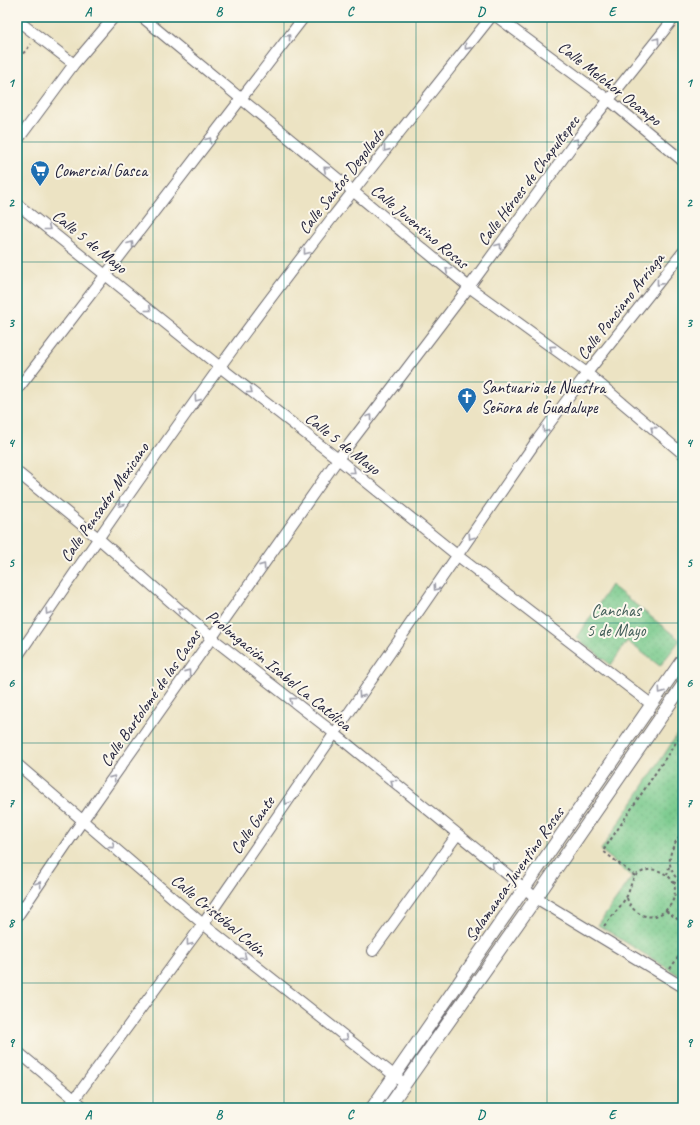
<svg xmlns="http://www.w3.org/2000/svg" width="700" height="1125" viewBox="0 0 700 1125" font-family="Caveat,sans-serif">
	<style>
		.grass { fill: url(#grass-dots); stroke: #4c7663 }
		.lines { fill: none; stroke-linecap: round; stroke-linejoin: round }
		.minor-casing { stroke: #69666b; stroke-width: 12 }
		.tertiary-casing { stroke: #69666b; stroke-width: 14 }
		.path { stroke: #69666b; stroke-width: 2; stroke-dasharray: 3 3; stroke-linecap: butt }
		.minor { stroke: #fff; stroke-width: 10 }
		.tertiary { stroke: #fff; stroke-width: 12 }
		.oneway { stroke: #9c9ca7 }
		.grid { fill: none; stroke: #0f766e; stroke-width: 1; stroke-opacity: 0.55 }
		.labels { text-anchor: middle; stroke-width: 4; stroke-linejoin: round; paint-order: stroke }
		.street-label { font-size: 17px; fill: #22223b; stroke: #fbf7ec }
		.poi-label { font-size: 17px; fill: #22223b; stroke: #fbf7ec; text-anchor: start }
		.park-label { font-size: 17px; fill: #405c57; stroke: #fbf7ec }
		.neatline { fill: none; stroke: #0f766e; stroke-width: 1.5 }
		.grid-label { font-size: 13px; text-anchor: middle; font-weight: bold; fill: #0f766e }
	</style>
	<defs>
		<pattern id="grass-dots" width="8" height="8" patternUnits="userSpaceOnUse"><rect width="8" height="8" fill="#77c98b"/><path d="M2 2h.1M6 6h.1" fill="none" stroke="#67ac79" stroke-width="1.8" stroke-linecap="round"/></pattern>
	</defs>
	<rect width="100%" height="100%" fill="#fbf7ec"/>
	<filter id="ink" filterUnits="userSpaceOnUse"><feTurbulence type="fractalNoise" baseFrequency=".025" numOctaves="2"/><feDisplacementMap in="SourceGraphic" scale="8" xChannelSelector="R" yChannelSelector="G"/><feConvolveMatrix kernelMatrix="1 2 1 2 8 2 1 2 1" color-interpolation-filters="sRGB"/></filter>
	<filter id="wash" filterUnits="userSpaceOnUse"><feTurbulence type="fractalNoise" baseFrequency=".012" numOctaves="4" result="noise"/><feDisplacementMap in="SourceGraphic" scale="16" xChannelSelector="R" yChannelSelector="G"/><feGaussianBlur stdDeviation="0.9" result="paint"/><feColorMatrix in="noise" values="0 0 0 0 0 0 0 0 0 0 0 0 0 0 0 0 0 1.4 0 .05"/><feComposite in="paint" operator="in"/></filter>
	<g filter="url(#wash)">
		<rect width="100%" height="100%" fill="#ece3c3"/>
		<path class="grass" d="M611,585L680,640L660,666L627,641L611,665L577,638Z
			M683,726V978L598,925L632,877L601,850Z"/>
	</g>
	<g filter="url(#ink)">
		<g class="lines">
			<defs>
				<path id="minor" d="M142,17L469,287L587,373L683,454
					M497,17L609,100L683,161
					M17,20L74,64
					M17,141L74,64L114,17
					M17,204L220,367L338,459L458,556L651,704
					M17,390L304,17
					M17,472L98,538L212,638L334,733L524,888L536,898L683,987
					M17,657C83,560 150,463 219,368C306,248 399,133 491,17
					M17,764L203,924L405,1084
					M17,917L83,820L338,459L469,287L575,142L675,17
					M373,951L457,835
					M17,1051L85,1108
					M68,1108L203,924L537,440L587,373L683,252"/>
				<path id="tertiary" d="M372,1108L683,659
					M388,1108L536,898L683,685"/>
			</defs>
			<use href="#minor" class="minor-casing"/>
			<use href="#tertiary" class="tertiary-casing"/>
			<path class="path" d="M17,55C24,55 27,49 31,44
				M683,831C668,851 663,867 683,885
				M667,875L669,867
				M635,876L603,851L683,732
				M673,882L683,886
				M666,911L683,923
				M604,926C611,917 619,909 625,899C632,890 629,876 642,872C650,868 657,869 665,874C689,888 665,927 640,914C633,910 629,905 627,898
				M670,969L683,950"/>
			<use href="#minor" class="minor"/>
			<use href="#tertiary" class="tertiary"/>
		</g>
		<defs><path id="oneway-chevron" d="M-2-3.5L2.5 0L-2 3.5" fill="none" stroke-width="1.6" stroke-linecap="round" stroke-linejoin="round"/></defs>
		<g class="oneway">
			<use href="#oneway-chevron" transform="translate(288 37) rotate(-52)"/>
			<use href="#oneway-chevron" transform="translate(657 40) rotate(-52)"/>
			<use href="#oneway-chevron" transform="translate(467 47) rotate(129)"/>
			<use href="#oneway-chevron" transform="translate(209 140) rotate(-53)"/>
			<use href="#oneway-chevron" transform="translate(576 141) rotate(-52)"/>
			<use href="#oneway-chevron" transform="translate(386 149) rotate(129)"/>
			<use href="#oneway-chevron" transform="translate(326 169) rotate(-140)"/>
			<use href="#oneway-chevron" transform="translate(48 228) rotate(38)"/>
			<use href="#oneway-chevron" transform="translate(131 244) rotate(-53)"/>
			<use href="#oneway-chevron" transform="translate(499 246) rotate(-54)"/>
			<use href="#oneway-chevron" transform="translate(306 252) rotate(127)"/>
			<use href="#oneway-chevron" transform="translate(448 270) rotate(-140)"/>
			<use href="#oneway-chevron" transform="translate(659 283) rotate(128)"/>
			<use href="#oneway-chevron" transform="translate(149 309) rotate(39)"/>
			<use href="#oneway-chevron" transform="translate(552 348) rotate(-144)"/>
			<use href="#oneway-chevron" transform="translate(250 391) rotate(38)"/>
			<use href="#oneway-chevron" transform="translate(197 399) rotate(126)"/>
			<use href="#oneway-chevron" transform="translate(370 417) rotate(-53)"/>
			<use href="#oneway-chevron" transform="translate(653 429) rotate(-140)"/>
			<use href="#oneway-chevron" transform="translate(545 430) rotate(127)"/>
			<use href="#oneway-chevron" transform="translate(353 471) rotate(39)"/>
			<use href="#oneway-chevron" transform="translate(121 504) rotate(126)"/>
			<use href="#oneway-chevron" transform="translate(471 537) rotate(124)"/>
			<use href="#oneway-chevron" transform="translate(263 566) rotate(-55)"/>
			<use href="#oneway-chevron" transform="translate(436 588) rotate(125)"/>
			<use href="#oneway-chevron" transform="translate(180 610) rotate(-139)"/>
			<use href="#oneway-chevron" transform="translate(48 612) rotate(124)"/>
			<use href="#oneway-chevron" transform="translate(188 672) rotate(-55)"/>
			<use href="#oneway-chevron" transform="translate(661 691) rotate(125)"/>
			<use href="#oneway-chevron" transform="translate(361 695) rotate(125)"/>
			<use href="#oneway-chevron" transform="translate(292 700) rotate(-142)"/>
			<use href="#oneway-chevron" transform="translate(113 778) rotate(-55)"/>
			<use href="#oneway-chevron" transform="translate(393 782) rotate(-141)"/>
			<use href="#oneway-chevron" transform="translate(287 802) rotate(124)"/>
			<use href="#oneway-chevron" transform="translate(112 846) rotate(41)"/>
			<use href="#oneway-chevron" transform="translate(494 864) rotate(-141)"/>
			<use href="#oneway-chevron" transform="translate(39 884) rotate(-56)"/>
			<use href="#oneway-chevron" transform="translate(189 943) rotate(127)"/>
			<use href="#oneway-chevron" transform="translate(244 957) rotate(38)"/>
			<use href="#oneway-chevron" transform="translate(346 1038) rotate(38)"/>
		</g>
	</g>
	<path class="grid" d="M153,17V1108M284,17V1108M416,17V1108M547,17V1108M17,142H683M17,262H683M17,382H683M17,502H683M17,623H683M17,743H683M17,863H683M17,983H683"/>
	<defs>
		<symbol id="supermarket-pin" viewBox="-11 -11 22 30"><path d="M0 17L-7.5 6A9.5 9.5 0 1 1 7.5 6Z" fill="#1f6fb2" stroke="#fbf7ec"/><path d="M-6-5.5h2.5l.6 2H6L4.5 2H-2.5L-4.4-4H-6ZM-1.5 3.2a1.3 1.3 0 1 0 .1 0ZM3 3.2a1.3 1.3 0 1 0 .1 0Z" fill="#fff"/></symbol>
		<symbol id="church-pin" viewBox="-11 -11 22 30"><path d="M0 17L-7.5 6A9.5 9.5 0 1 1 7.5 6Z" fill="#1f6fb2" stroke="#fbf7ec"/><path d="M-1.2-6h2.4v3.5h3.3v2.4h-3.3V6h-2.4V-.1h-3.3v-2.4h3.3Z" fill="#fff"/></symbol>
	</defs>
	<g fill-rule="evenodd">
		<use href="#supermarket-pin" x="29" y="159" width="22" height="30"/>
		<use href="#church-pin" x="456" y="386" width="22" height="30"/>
	</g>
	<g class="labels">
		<g class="street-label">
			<text transform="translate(610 83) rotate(38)" y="6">Calle Melchor Ocampo</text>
			<text transform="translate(528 180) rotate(-53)" y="6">Calle Héroes de Chapultepec</text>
			<text transform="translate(341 181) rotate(-52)" y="6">Calle Santos Degollado</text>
			<text transform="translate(420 226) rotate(40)" y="6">Calle Juventino Rosas</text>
			<text transform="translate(90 241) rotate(39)" y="6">Calle 5 de Mayo</text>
			<text transform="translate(620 306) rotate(-52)" y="6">Calle Ponciano Arriaga</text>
			<text transform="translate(343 443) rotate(38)" y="6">Calle 5 de Mayo</text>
			<text transform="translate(104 502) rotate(-55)" y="6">Calle Pensador Mexicano</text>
			<text transform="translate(279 670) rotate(39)" y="6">Prolongación Isabel La Católica</text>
			<text transform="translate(150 698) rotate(-55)" y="6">Calle Bartolomé de las Casas</text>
			<text transform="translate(252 825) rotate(-56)" y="6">Calle Gante</text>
			<text transform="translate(514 874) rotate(-55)" y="6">Salamanca-Juventino Rosas</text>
			<text transform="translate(219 915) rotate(40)" y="6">Calle Cristóbal Colón</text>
		</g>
		<g class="poi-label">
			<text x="54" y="176">Comercial Gasca</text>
			<text x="481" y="393">Santuario de Nuestra<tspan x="481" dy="20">Señora de Guadalupe</tspan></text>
		</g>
		<g class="park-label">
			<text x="616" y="616">Canchas<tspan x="616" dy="20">5 de Mayo</tspan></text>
		</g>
	</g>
	<rect width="700" height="1125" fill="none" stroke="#fbf7ec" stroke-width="44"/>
	<rect x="22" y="22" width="656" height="1081" class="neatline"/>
	<g class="grid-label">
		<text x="88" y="16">A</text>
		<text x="219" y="16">B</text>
		<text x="350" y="16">C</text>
		<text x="481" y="16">D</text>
		<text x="612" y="16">E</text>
		<text x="11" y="87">1</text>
		<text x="689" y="87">1</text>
		<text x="11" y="207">2</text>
		<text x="689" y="207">2</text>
		<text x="11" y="327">3</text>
		<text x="689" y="327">3</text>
		<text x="11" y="447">4</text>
		<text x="689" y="447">4</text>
		<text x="11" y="567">5</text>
		<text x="689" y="567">5</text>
		<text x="11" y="687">6</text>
		<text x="689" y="687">6</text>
		<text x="11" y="807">7</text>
		<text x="689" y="807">7</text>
		<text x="11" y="927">8</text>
		<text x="689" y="927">8</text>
		<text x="11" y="1047">9</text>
		<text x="689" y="1047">9</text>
		<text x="88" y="1119">A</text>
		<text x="219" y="1119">B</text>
		<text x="350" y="1119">C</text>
		<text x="481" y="1119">D</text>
		<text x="612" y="1119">E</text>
	</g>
</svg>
